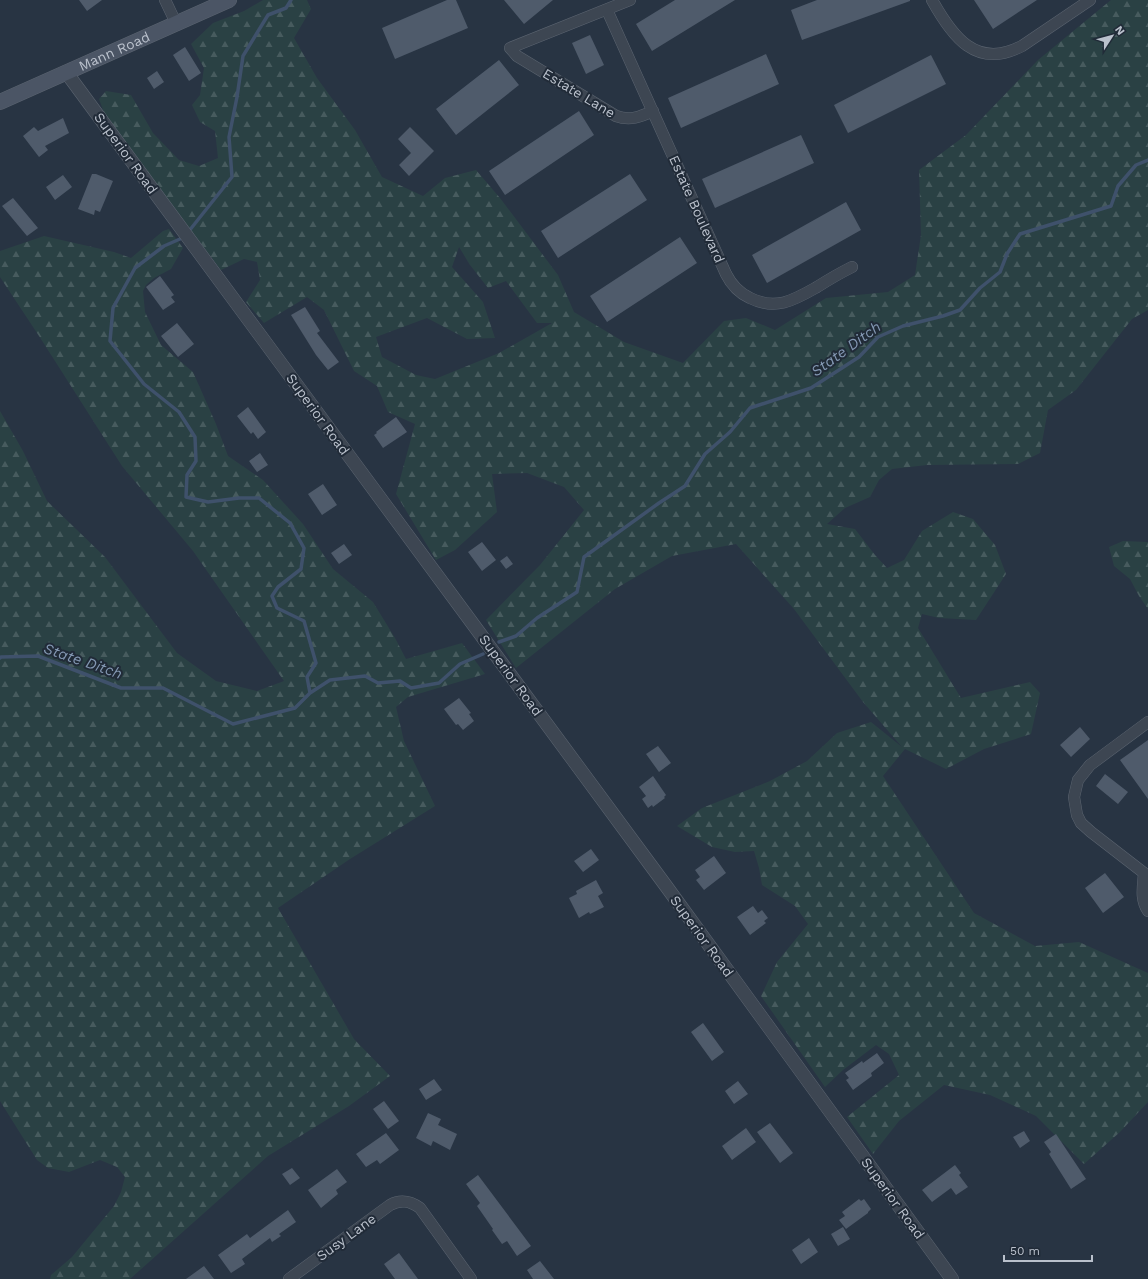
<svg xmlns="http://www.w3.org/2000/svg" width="1148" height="1279" viewBox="0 0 1148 1279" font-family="'Work Sans',sans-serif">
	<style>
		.forest { fill: url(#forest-firs); fill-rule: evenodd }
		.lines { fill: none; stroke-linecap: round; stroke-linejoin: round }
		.stream { stroke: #3f516b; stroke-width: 3.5 }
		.building { fill: #4f5b6b }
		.minor-casing { stroke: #5b6470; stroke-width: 12 }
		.tertiary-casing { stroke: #5b6470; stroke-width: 14 }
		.secondary-casing { stroke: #5b6470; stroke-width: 16 }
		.minor { stroke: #3d4652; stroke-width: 11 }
		.tertiary { stroke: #3d4652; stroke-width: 13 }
		.secondary { stroke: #4b5565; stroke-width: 15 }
		.labels { text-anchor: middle; stroke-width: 4; stroke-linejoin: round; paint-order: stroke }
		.street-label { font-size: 14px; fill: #bac1cc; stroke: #212b38 }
		.water-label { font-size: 15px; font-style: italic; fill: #8397b2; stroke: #212b38 }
	</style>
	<defs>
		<pattern id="forest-firs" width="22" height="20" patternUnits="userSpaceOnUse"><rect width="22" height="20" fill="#2a4144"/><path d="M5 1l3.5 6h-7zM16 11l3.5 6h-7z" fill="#475b5e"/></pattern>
	</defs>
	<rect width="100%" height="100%" fill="#283443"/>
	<path class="forest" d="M263,0H307L311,9L294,38L317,78L355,130L382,177L423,196L445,178L476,170L500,198L558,275L574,312L624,342L683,363L724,321L746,318L775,330L826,298L888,292L915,275L921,235L919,170L966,135L1038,60L1111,0H1148V310L1132,319L1076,390L1048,410L1040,453L1018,464L927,465L892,469L879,480L870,497L845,508L827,524L855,529L875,555L887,568L904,560L922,531L953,512L973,519L995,545L1006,574L976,620L939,618L922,614L918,628L961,698L1030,682L1040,693L1031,734L984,749L946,769L905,749L883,776L974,913L1035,946L1079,942L1148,973V1102L1120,1132L1084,1164L1036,1116L990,1095L944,1085L899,1121L873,1154L847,1117L899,1075L889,1054L876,1045L843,1070L825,1087L761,996L777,962L808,924L795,906L762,885L759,868L754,851L735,852L712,847L677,826L702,808L770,781L807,761L837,733L871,722L902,747L863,702L794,609L736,544L672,556L615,589L516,668L486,620L540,565L584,510L564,487L527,473L492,474L497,512L455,550L436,560L396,494L415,424L388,412L377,386L354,371L324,310L307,297L264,323L246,302L260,280L257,262L244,259L221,270L106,118L99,99L106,91L131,95L153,133L179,160L199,166L218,158L215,131L200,122L192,105L200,95L204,68L191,44L213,23L244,11ZM459,247L470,265L488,288L506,281L537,323H552L499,353L435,379L416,375L382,357L376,337L427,318L467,339L495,338L483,302L452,267Z
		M169,229L183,248L171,269L154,278L146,285L143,291L145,312L161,345L193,372L216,424L228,456L263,480L303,524L333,569L373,602L395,638L406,659L462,643L485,674L408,697L396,707L404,741L435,806L350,859L278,908L354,1039L390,1076L349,1106L268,1156L130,1279H50L51,1275L72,1257L114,1206L121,1192L125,1177L117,1167L100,1160L69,1172L48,1168L37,1160L0,1101V411L23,451L47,501L105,557L177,653L216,681L257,691L284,681L193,551L122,466L39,336L0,277V251L44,236L114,252L131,258L163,231Z
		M1123,541L1148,542V609L1139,596L1130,579L1114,566L1109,547Z"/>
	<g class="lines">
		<path class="stream" d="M189,231L232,177L229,137L237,97L243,56L268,15L286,8L291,0
			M180,239L164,246L135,268L113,308L110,341L144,384L179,412L195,437L196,461L187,475L186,497L208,502L239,498H259L290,523L304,548L301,569L278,587L272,596L277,608L304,621L316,663L307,677L310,693
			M499,642L516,636L537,618L577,592L584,557L659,503L685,486L705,454L730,432L750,408L811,388L859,357L878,337L903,326L943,316L960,310L980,288L1000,272L1007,254L1020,234L1111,206L1118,186L1136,165L1148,160
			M0,658L1,657L38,656L121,688H163L233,724L295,708L310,693L330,680L365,676L378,683L400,681L411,688L439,683L460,664L483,654"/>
	</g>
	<path class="building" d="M79,0H102L87,11Z
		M447,0H456L468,28L395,59L382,28Z
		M504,0H553L524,24Z
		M675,0H735L652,51L636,24Z
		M817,0H910V1L802,40L791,10Z
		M974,0H1037L993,29Z
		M590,35L604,65L586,74L572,43Z
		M185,47L201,73L189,81L173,55Z
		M766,54L779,84L681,128L668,98Z
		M931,55L946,84L848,133L834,105Z
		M499,60L519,85L456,135L436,109Z
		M157,71L164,82L154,89L147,78Z
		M579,111L594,135L505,195L489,171Z
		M63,118L69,133L45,146L48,150L39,157L23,136L34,127L38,131Z
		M410,127L434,151L409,176L399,165L411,153L398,139Z
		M801,135L814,163L715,208L702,179Z
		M92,174H96L113,181L100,212L95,210L94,215L78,209Z
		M630,174L647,200L558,258L541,231Z
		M63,175L72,187L55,200L46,187Z
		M13,198L38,228L27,236L2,206Z
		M846,202L861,230L767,283L752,255Z
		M680,237L697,263L607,322L590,296Z
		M160,276L174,295L171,297L175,302L163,310L146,287Z
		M305,307L320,331L317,333L339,362L328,370L316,355L291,315Z
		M177,323L194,344L178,357L161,336Z
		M248,407L266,432L258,439L253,432L251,434L237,416Z
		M396,417L407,432L383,448L374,435L377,433L376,432Z
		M260,453L268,465L257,472L249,461Z
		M323,484L337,505L322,515L308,494Z
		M482,542L496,560L482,571L468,552Z
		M344,544L352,555L339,564L331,553Z
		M507,556L513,564L506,569L500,561Z
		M459,698L471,713L469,714L474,721L463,730L458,724L456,725L444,709Z
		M1080,727L1090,739L1071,757L1060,745Z
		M1148,740V799L1120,760Z
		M658,746L671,763L659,772L646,754Z
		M1105,774L1128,792L1118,804L1096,786Z
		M653,776L666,795L664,797L665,798L653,807L652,805L648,808L642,799L646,796L639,787Z
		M591,849L599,860L583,872L574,861Z
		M714,856L726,873L704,890L696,880L700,877L695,870Z
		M1105,873L1124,897L1103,913L1085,888Z
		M596,880L603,893L598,896L604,907L590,914L589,912L579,918L569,898L577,894L576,891Z
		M753,906L758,913L762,910L768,918L764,921L766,923L750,935L737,917Z
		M703,1023L724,1052L712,1061L691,1032Z
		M877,1053L884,1063L871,1073L872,1076L853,1090L846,1080L849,1078L845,1073L862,1061L863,1063Z
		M434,1079L442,1090L426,1100L419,1089Z
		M738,1081L748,1094L734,1104L725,1091Z
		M384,1101L399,1121L388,1129L373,1109Z
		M428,1113L441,1119L438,1125L457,1134L450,1150L433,1141L431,1146L416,1138Z
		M770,1123L793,1153L780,1163L757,1132Z
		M746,1128L756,1142L732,1160L722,1146Z
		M1024,1131L1030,1141L1020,1148L1013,1137Z
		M386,1133L399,1150L380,1164L377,1160L366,1167L356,1154Z
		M1056,1134L1086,1179L1071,1189L1049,1154L1051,1152L1044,1142Z
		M955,1165L961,1173L959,1175L968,1187L956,1195L951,1188L932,1202L922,1190Z
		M292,1168L300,1178L290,1185L282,1174Z
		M337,1169L347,1182L336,1190L338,1194L321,1208L308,1190Z
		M478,1175L531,1246L517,1256L507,1241L502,1244L492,1230L493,1229L477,1206L480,1203L466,1184Z
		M859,1199L861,1201L864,1199L871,1209L868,1212V1213L846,1229L839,1220L845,1216L842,1212Z
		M288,1210L296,1222L279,1234L281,1236L272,1242L270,1238L242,1259L245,1264L231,1273L218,1255L247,1234L250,1238Z
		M843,1227L850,1239L838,1246L831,1234Z
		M809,1238L818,1252L801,1264L792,1250Z
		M399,1253L418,1279H395L384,1264Z
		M540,1261L554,1279H533L527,1270Z
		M204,1266L214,1279H186Z"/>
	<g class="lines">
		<defs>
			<path id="minor" d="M165,0L176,23
				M630,0L510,48L517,56L616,116C630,121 640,117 653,111
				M932,0C952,36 976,70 1022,46L1090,0
				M607,10L726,274C731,284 739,293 750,298C776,311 794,300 817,287C828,280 840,273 852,267
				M1148,722L1090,765L1078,780L1074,797L1077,815L1081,823L1091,832L1144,873C1143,887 1140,899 1148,911
				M289,1279L390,1205C401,1199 410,1201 420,1208L471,1279"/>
			<path id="tertiary" d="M66,72L666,886L952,1279"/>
			<g id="secondary">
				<path id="s1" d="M0,102L229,0"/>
			</g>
		</defs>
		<use href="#minor" class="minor-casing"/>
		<use href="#tertiary" class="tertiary-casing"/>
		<use href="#secondary" class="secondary-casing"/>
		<use href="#minor" class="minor"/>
		<use href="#tertiary" class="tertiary"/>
		<use href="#secondary" class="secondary"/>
	</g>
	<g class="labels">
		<g class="street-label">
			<text dy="5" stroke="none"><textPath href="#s1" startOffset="125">Mann Road</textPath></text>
			<text transform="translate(579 93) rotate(31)" y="5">Estate Lane</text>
			<text transform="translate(126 153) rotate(54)" y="5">Superior Road</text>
			<text transform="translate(697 209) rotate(66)" y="5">Estate Boulevard</text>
			<text transform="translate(318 414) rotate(54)" y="5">Superior Road</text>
			<text transform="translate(511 675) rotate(54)" y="5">Superior Road</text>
			<text transform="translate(702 936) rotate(54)" y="5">Superior Road</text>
			<text transform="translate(893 1198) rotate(54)" y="5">Superior Road</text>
			<text transform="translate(346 1237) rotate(-36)" y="5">Susy Lane</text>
		</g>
		<g class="water-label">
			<text transform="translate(846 349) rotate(-36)" y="5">State Ditch</text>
			<text transform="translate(83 661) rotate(19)" y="5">State Ditch</text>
		</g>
	</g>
	<g transform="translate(1112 36) rotate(54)" stroke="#212b38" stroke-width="3" paint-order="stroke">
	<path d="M0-3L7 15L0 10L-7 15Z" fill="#bac1cc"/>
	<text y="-6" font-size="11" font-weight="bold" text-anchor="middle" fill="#bac1cc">N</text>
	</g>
	<path d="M1004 1255v6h88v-6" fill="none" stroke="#bac1cc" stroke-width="2"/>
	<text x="1010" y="1255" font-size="12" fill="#bac1cc" stroke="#212b38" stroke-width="3" paint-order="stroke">50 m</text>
</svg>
